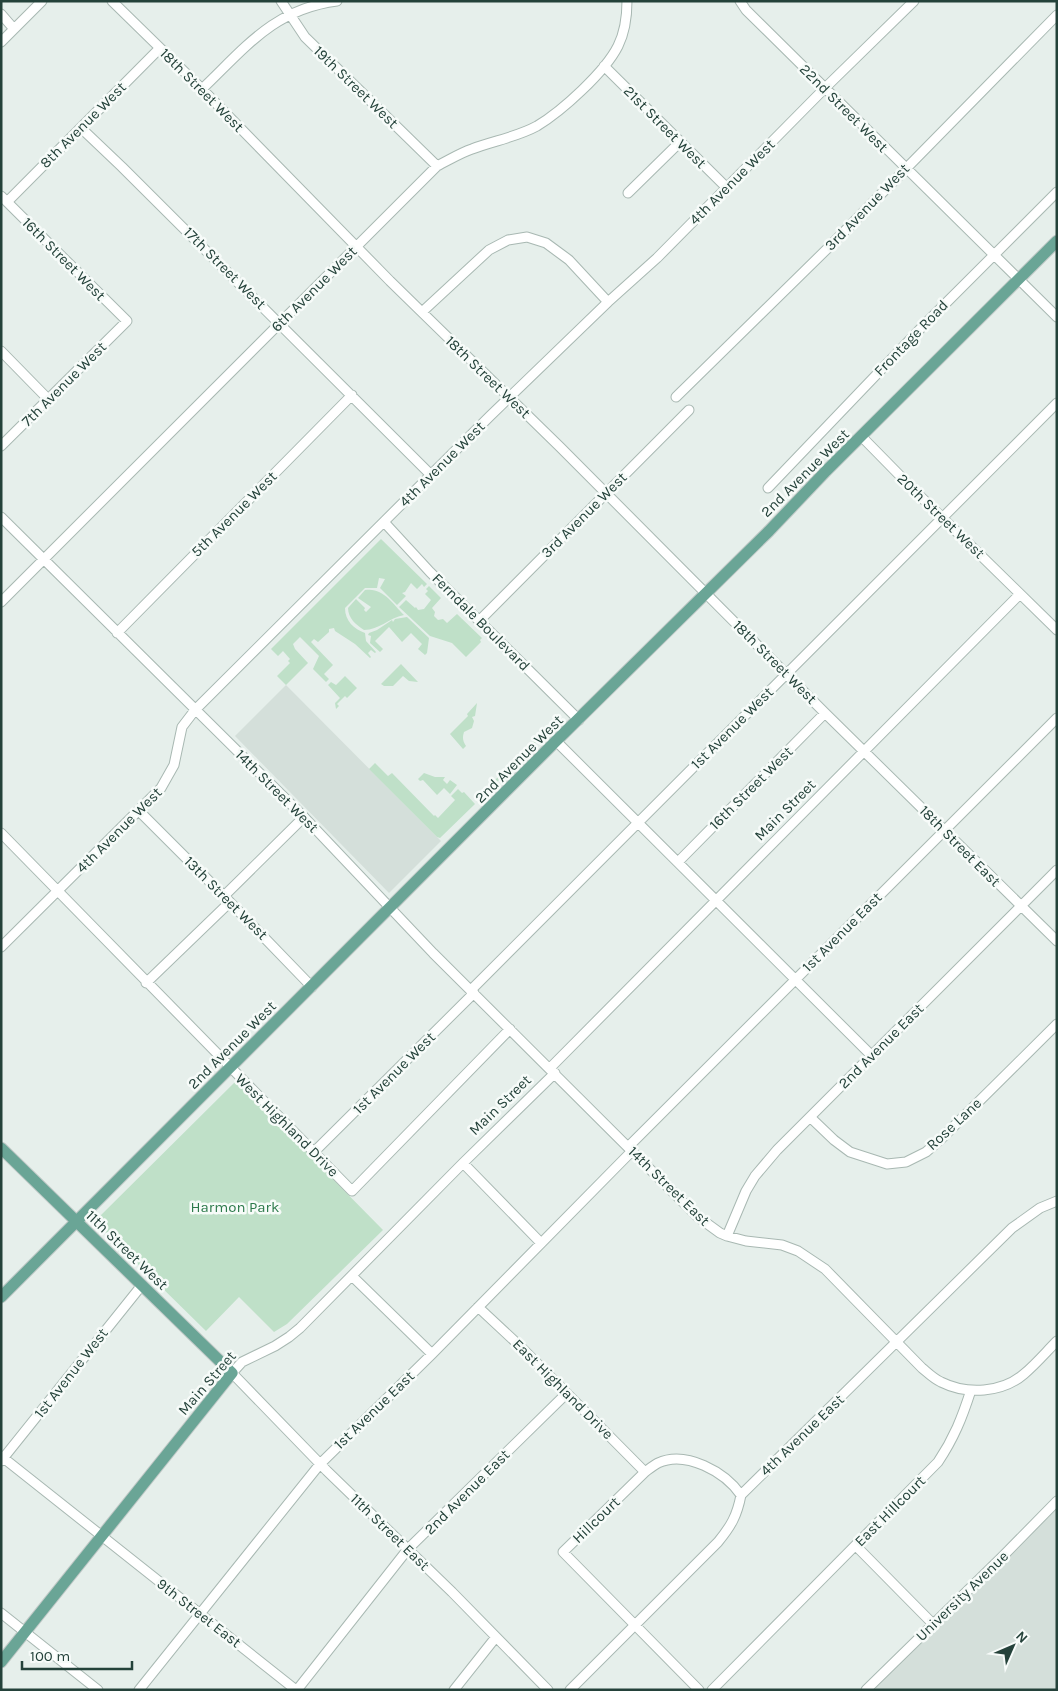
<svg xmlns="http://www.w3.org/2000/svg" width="1058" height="1691" viewBox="0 0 1058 1691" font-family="Karla,sans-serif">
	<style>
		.built { fill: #d4dfda }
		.green { fill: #bfe0c8 }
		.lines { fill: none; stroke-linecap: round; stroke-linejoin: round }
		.minor-casing { stroke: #a8b8b2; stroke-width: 11 }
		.major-casing { stroke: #c2cac8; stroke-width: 13 }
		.minor { stroke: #fff; stroke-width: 9 }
		.major { stroke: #6aa596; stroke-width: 11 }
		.labels { text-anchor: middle; stroke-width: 5; stroke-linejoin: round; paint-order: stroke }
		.street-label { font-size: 15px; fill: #24423a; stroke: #f7fbf9 }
		.park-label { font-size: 15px; fill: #2d7a4b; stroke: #f7fbf9 }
	</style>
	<rect width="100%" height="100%" fill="#e6efeb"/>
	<path class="built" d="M286,685L441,841L389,893L235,736Z
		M1057,1500V1690H877L872,1684Z"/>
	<path class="green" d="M381,539L427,584L424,587L422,584L417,589L411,583L405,592L402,593L406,596L397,605L380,588L385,579L379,578L377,588H365L345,608C345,621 354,629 365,633L366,641L376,652L375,653L371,650L368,653L371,657L370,658L355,644L335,631L334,628L329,629V632L318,642L314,639L311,642L333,665L324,674L329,679L326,682L313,669L319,656L300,637L293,644L295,649L308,663L286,685L277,676L290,663L288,661L290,659L283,651L278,656L271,649Z
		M429,586L441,598L432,608L435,612L434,616L438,620L443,619L447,623L457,614L482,638L480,640L481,642L466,657L452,643L430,636L399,607L406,600L415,608L416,607L418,610L424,609L431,600L425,594L428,591L426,589Z
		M365,590C383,587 392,603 404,615C389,618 379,630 364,630C356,625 348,618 348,608L356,599L365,608L364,610L366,612L371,607L358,598Z
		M407,617L429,638L427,653L425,655L418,649L422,644L411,633L402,642L389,627L375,641L383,649L380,652L370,643L371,636L368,635L369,633L377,630L392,620L393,622L395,619Z
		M401,664L418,682L409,681L403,676L393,686H384L381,684Z
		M345,676L357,688L347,698L345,696L337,704L339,706L336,709L335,703L340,698L328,685L331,682L336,685Z
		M477,703L475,716L472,717L474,721L472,728L464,732C462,738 463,741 466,746L463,749L450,734L468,716L467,714Z
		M560,715L561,717L486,793L484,791Z
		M375,763L388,776L392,773L434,816L435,815L438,818L455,800L451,796L458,789L462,793L464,792L475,804L440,838L437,837L369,769Z
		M424,773L435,777H445L443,780L447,784L450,780L457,785L450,794L444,788L437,795L423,780L420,781L418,779Z
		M236,1081L383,1230L287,1324L274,1332L239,1297L206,1331L99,1226L98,1218Z"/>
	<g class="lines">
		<defs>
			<path id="minor" d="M112,1L202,89L390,281L560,447L825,713L1057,941
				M281,1L305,37L437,166
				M740,1L746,10L1057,317
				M1,14L14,29
				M1,42L42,1
				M604,66L727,188
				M202,89C245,48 274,9 337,1
				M81,128L122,167L431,475
				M628,193L680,142
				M1,196L127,321L1,446
				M7,202L160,48
				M422,312L489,250L508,240L527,237L546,243L569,260L608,302
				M1,351L49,400
				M676,397L829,247L1057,15
				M862,437L918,494L1057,630
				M768,488L922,327L1057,192
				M1,517L304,817L433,953L698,1217L720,1233L727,1236L746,1241L782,1245L798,1251L825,1269L922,1368C928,1373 934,1379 941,1382C967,1395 1002,1393 1024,1374C1036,1364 1046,1352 1057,1341
				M384,522L430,572L579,720
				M1,602L437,166C449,160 460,153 472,149C493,141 517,137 537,126C562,111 605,72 618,46C625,32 627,16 627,1
				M480,620L689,410
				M117,633L352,395
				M556,741L871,1055
				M139,811L224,896L312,987
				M1,833L352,1191L510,1029
				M678,862L825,713
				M224,896L304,817
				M1,947L161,788L174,765L182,727L195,710L490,416L608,302L657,258L825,88L914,1
				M146,983L230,902
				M471,990L1057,403
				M550,1068L1020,594
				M810,1117L834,1140L850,1152L887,1164L906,1162L926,1152L942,1138L1057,1024
				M628,1147L1057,718
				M314,1152L474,993
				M463,1163L541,1243
				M727,1236L746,1191L755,1176L777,1150L1057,870
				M352,1276L432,1354
				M478,1307L522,1348L645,1472
				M1,1456L296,1690
				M1,1461L142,1285
				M856,1546L933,1624
				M1,1613L98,1690
				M139,1690L320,1464L432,1354L632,1151
				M297,1690L408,1549L567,1393
				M454,1690L496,1637
				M548,1690L452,1592L327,1471L232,1373L242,1362L275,1346L289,1337L300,1328L463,1163L555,1073
				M570,1690L718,1542C731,1526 737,1516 741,1495L1012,1228L1040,1208L1057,1201
				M699,1690L563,1552L645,1472C649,1469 654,1465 658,1463C686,1450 725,1472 741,1495
				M712,1690L938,1462C954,1438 962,1418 971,1390
				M866,1690L1003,1556L1057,1501"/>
			<path id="major" d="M1,1148L232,1373L1,1662
				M1,1297L556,741L769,531L826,471L1057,241"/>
		</defs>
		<use href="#minor" class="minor-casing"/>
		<use href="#major" class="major-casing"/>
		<use href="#minor" class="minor"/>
		<use href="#major" class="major"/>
	</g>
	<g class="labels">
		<g class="street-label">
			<text transform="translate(356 87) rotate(44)" y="5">19th Street West</text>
			<text transform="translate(202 90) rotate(45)" y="5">18th Street West</text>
			<text transform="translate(844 108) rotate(45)" y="5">22nd Street West</text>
			<text transform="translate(83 125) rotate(-45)" y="5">8th Avenue West</text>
			<text transform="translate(665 127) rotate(45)" y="5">21st Street West</text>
			<text transform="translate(732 182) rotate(-45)" y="5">4th Avenue West</text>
			<text transform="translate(867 207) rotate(-46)" y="5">3rd Avenue West</text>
			<text transform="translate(64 259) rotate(45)" y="5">16th Street West</text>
			<text transform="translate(225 268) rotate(45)" y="5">17th Street West</text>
			<text transform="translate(314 289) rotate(-45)" y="5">6th Avenue West</text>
			<text transform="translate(911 338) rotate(-46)" y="5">Frontage Road</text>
			<text transform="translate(488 377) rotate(44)" y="5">18th Street West</text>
			<text transform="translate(64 384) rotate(-45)" y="5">7th Avenue West</text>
			<text transform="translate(442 464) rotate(-45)" y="5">4th Avenue West</text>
			<text transform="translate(805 473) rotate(-45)" y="5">2nd Avenue West</text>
			<text transform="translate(234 514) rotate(-45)" y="5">5th Avenue West</text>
			<text transform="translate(584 515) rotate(-45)" y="5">3rd Avenue West</text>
			<text transform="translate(941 516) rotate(44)" y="5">20th Street West</text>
			<text transform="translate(481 622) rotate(45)" y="5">Ferndale Boulevard</text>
			<text transform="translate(775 662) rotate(45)" y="5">18th Street West</text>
			<text transform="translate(732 728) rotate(-45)" y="5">1st Avenue West</text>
			<text transform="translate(519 759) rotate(-45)" y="5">2nd Avenue West</text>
			<text transform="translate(751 788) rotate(-45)" y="5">16th Street West</text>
			<text transform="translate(277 791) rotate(45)" y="5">14th Street West</text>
			<text transform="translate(785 810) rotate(-45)" y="5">Main Street</text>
			<text transform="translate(119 830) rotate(-45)" y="5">4th Avenue West</text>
			<text transform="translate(960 846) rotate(45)" y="5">18th Street East</text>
			<text transform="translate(226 898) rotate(45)" y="5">13th Street West</text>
			<text transform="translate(842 932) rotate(-45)" y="5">1st Avenue East</text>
			<text transform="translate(232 1045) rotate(-45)" y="5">2nd Avenue West</text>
			<text transform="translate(881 1046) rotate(-45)" y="5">2nd Avenue East</text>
			<text transform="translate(394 1073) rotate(-45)" y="5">1st Avenue West</text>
			<text transform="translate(500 1105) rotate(-44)" y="5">Main Street</text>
			<text transform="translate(954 1124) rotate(-43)" y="5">Rose Lane</text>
			<text transform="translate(287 1125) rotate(45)" y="5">West Highland Drive</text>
			<text transform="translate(669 1186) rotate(44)" y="5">14th Street East</text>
			<text transform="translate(127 1250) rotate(44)" y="5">11th Street West</text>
			<text transform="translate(71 1373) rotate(-52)" y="5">1st Avenue West</text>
			<text transform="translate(207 1383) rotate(-49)" y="5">Main Street</text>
			<text transform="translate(563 1389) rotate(45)" y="5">East Highland Drive</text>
			<text transform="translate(374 1410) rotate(-44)" y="5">1st Avenue East</text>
			<text transform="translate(802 1435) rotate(-44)" y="5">4th Avenue East</text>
			<text transform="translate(467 1492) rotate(-45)" y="5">2nd Avenue East</text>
			<text transform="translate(890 1511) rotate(-45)" y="5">East Hillcourt</text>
			<text transform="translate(596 1520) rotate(-44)" y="5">Hillcourt</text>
			<text transform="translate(390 1532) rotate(44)" y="5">11th Street East</text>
			<text transform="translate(962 1596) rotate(-44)" y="5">University Avenue</text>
			<text transform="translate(199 1613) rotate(38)" y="5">9th Street East</text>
		</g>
		<g class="park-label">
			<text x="235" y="1212">Harmon Park</text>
		</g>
	</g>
	<rect width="1058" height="1691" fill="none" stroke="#24423a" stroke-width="5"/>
	<g transform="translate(1013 1646) rotate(45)" stroke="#f7fbf9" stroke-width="4" paint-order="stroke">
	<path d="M0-4L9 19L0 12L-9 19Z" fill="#24423a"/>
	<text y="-8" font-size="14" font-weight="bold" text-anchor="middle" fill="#24423a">N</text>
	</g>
	<path d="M22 1661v8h110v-8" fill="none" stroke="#24423a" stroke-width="2.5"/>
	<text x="30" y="1661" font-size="15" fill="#24423a" stroke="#f7fbf9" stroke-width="4" paint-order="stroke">100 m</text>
</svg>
